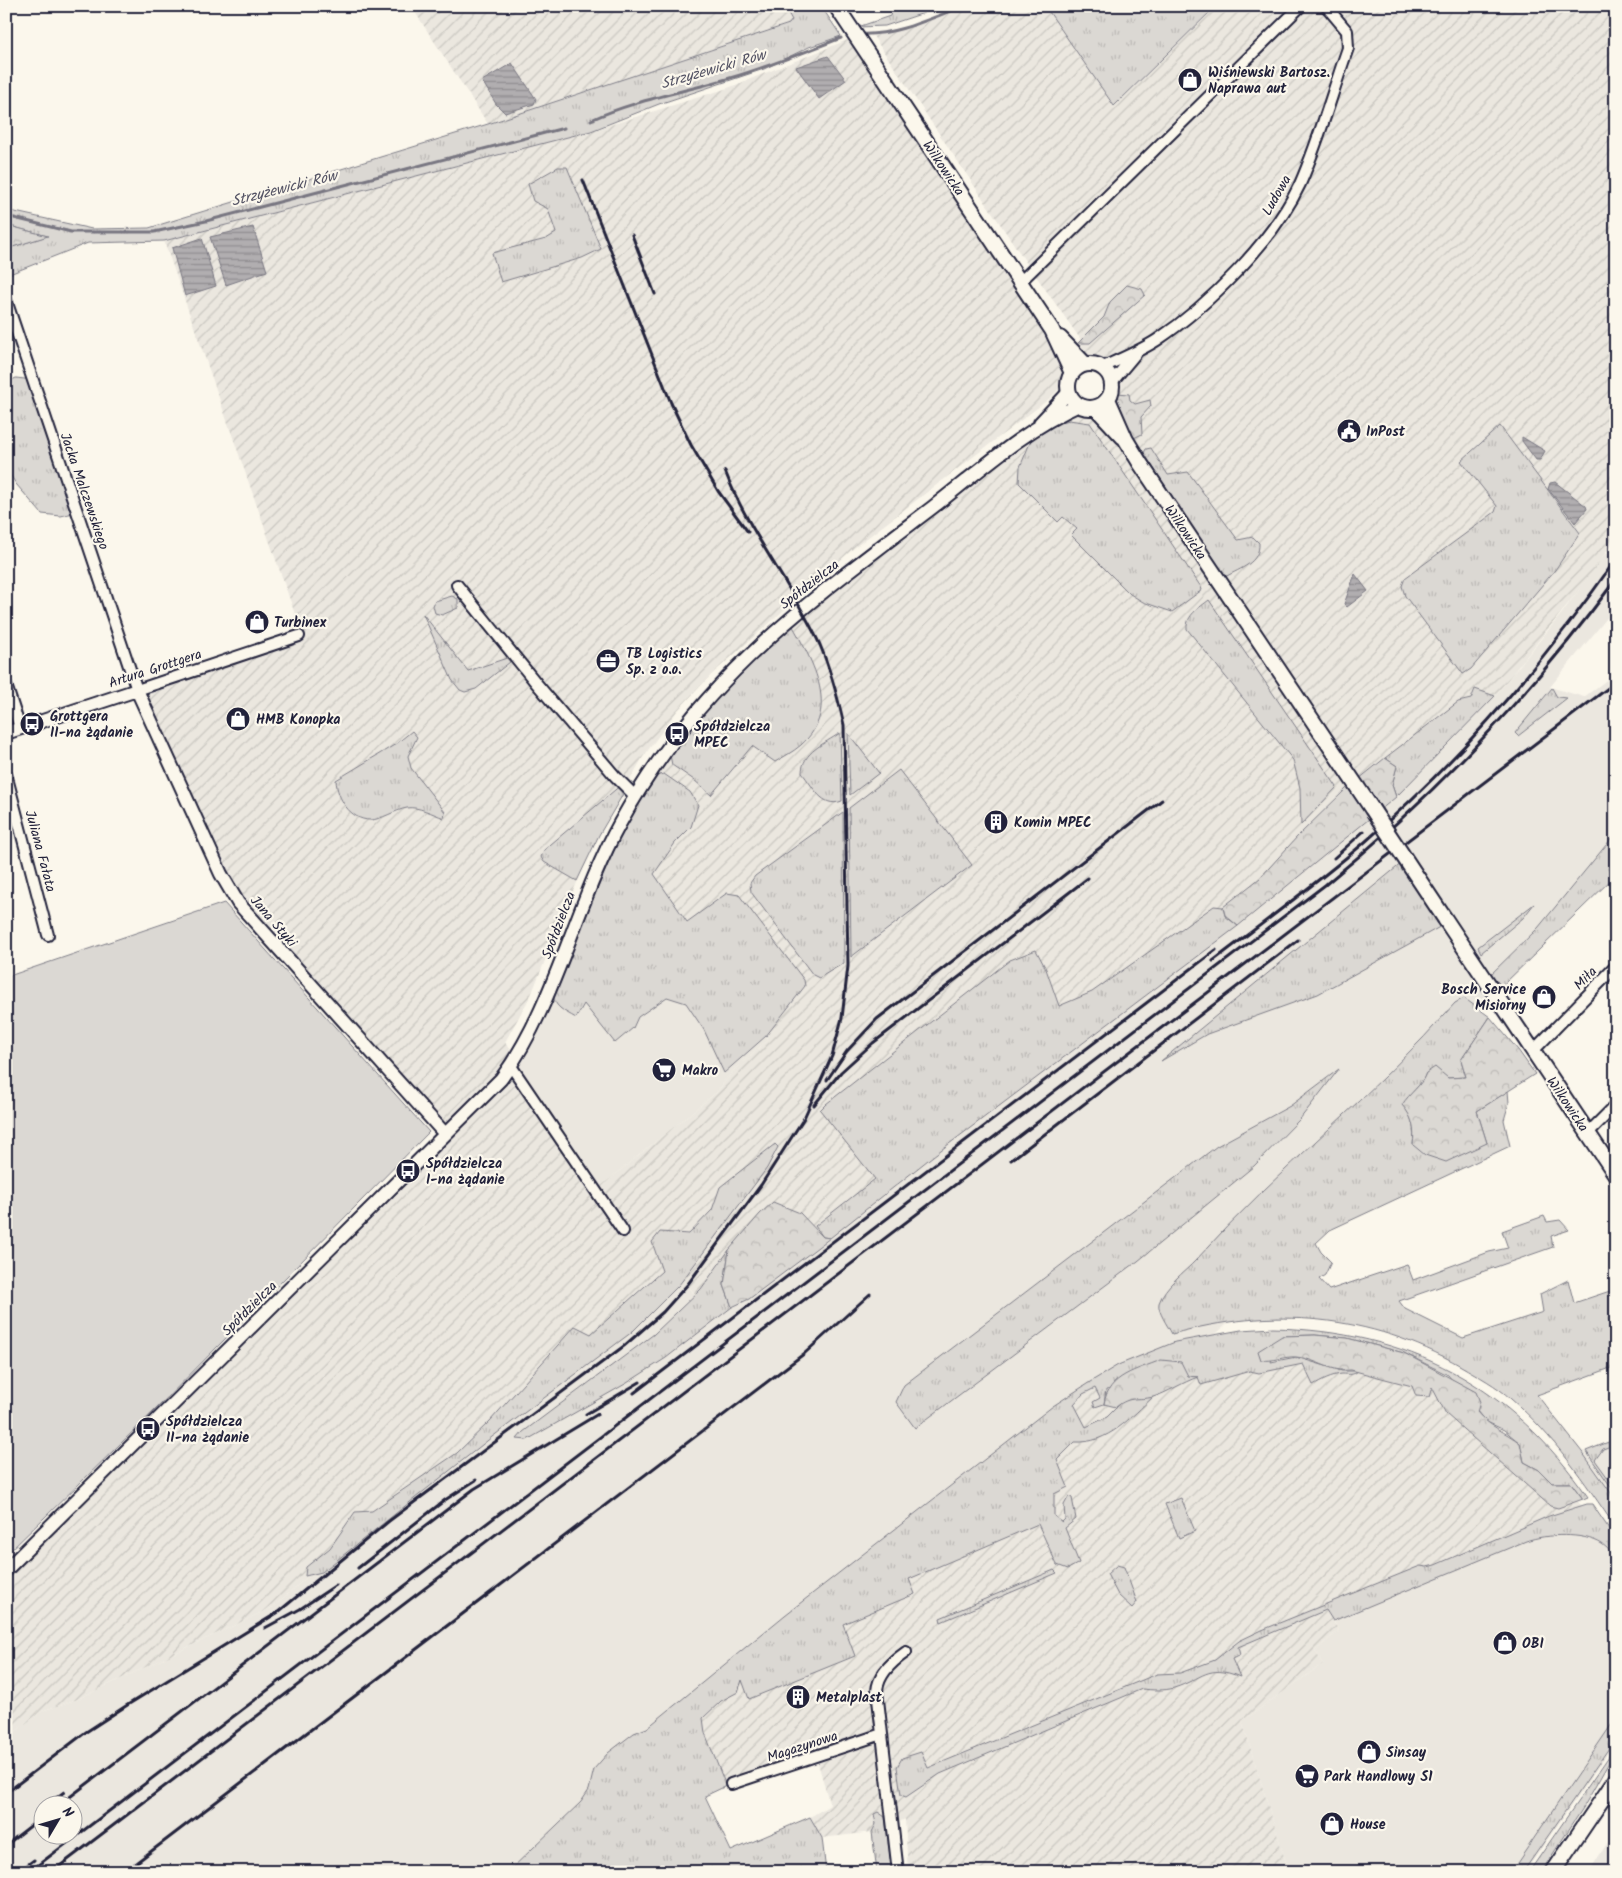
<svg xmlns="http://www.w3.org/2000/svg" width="1622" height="1878" viewBox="0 0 1622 1878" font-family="Kalam,sans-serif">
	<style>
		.built { fill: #ebe7df; fill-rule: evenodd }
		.industrial { fill: url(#industrial-furrows) }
		.grass { fill: url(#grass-tufts); stroke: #7e7d87 }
		.forest { fill: url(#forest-crowns); stroke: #7e7d87 }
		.garden { fill: #dbd8d3; stroke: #7e7d87 }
		.water { fill: url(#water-rules); stroke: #787681 }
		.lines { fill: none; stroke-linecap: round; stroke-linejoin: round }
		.stream { stroke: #787681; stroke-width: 3 }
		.minor-casing { stroke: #22223b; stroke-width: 14 }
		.tertiary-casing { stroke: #22223b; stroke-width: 16 }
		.secondary-casing { stroke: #22223b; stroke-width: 18 }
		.minor { stroke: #fbf7ec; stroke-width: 10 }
		.tertiary { stroke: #fbf7ec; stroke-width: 12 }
		.secondary { stroke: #fbf7ec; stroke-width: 14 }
		.rail { stroke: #22223b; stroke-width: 3 }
		.secondary-bridge-casing { stroke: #22223b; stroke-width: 18; stroke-linecap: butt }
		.secondary-bridge { stroke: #fbf7ec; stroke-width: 14 }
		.labels { text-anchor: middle; stroke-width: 4.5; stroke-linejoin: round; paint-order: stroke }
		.poi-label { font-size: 14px; font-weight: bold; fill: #22223b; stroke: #fbf7ec; text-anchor: start }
		.street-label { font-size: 14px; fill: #22223b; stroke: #fbf7ec }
		.water-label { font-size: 15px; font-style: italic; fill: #545364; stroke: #fbf7ec }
	</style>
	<defs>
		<pattern id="industrial-furrows" width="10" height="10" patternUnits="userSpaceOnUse" patternTransform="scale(1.25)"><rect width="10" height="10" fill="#ebe7df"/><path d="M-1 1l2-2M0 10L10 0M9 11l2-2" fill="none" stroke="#c9c6c0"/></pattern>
		<pattern id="grass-tufts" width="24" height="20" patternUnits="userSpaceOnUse" patternTransform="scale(1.25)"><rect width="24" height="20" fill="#dbd8d3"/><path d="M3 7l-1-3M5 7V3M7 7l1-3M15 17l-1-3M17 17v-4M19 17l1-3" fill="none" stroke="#bcb9b6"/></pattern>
		<pattern id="forest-crowns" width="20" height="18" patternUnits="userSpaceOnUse" patternTransform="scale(1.25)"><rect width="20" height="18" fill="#dbd8d3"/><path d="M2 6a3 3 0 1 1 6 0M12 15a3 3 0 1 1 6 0" fill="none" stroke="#bcb9b6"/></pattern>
		<pattern id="water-rules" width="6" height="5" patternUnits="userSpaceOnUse" patternTransform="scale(1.25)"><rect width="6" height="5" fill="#b1aeb0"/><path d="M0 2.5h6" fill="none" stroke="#908d90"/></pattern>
	</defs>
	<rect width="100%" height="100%" fill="#fbf7ec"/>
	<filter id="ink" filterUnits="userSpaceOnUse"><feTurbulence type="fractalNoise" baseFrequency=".02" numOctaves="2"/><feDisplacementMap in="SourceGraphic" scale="10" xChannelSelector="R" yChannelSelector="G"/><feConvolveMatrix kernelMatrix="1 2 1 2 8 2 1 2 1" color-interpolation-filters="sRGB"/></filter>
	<g filter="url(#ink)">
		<path class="built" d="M1606,553L1616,561V607L1550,687L1584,697L1616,673V875L1502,987L1226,1244L1266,1290L1202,1346L536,1872H6V1739L42,1711L78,1699L273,1607L351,1539L681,1278L711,1313L1460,711L1495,696L1562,613ZM42,1806H72V1836H42Z
			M647,864L768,1040L734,1070L717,1092L597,1189L511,1066L631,878Z
			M1616,1439V1500L1582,1452Z
			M1586,1512L1616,1553V1741L1525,1872H1289L1242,1721L1323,1664L1315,1651L1339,1630L1332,1619Z
			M1616,1830V1872H1589L1597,1859Z"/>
		<path class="industrial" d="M411,6H784L792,20L789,24L488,124Z
			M967,6H1045L1114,106L1216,6H1296L1030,268L873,36L888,33Z
			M1308,6H1616V538L1587,580L1495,696L1475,690L1471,699L1464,700L1385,758L1336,798L1260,878L712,1313L681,1278L351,1539L273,1607L78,1699L42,1711L6,1739V1574L445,1134L238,903L137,690L302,634L164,241L591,131L728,88L850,39L1069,365L1066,382L1049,399L854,548L711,675L677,711L643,757L599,835L574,889L531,995L505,1042L517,1058L511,1066L597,1189L717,1092L734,1070L768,1040L647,864L635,796L756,648L985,467L1079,405L1093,408L1102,414L1112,391V379L1103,367L1088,364L1070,353L1081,340L1036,276Z
			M1381,1349L1553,1468L1586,1512L1332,1620L1339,1630L1315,1651L1323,1664L1242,1721L1289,1872H908L905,1819L887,1828L872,1832L822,1838L810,1817L830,1805L816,1756L723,1788L688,1702L1073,1400L1099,1384Z"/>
		<path class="grass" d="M784,6H821L841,36L809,47L764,69L659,104L591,131L164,241L88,243L7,275L6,249L47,236L6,225V210L92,229L149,228L488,124L789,24L792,20Z
			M893,6H945L885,26L858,27L890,16Z
			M1045,6H1216L1114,106Z
			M558,167H567L601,249L582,258L501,282L492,253L546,239L556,233L548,209L533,201L528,184Z
			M16,378L33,380L77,512L61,516L42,514L16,484L6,468V383Z
			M1059,419L1062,422L1069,420L1090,423L1201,587L1202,590L1172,612L1143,602L1130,594L1071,535L1077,529L1063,517L1058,522L1019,483L1020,467L1032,438Z
			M1500,426L1580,533L1555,570L1471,669L1463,674L1405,596L1402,586L1405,578L1495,512L1497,506L1461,461Z
			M1151,448L1168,475L1188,472L1238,540L1253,537L1259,543C1260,563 1241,568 1225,577L1144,453L1146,449Z
			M452,596L458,599V608L442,615L435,613L433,606L435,601Z
			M1209,600L1337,787L1301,825L1300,788L1293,760L1187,629C1186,615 1199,608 1209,600Z
			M423,614L468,671L507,658L510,662L476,689L465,692L460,690L452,680Z
			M789,619C810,658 843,708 801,745C793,752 783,757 775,762L752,746L711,795L694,780L672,765L670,755L686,731Z
			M1552,688L1557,697L1567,698L1518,736L1515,733Z
			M1475,689L1495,696L1396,797L1392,785L1397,766L1385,758L1458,702L1471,699Z
			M412,731L417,737L408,756L411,768L445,812L444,818C433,814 418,806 407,808C395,810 381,820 370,820C350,820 337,798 336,780L396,744Z
			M840,733L842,801C822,809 813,786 802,773C802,752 824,744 840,733Z
			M848,733L879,773L850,795Z
			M899,770L972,865L851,957L849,808Z
			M664,774L690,792L698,805L691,827L675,843L654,874L687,922L727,893L739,895L804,980L805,986L766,1036L724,1073L704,1030L686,1003L667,997L638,1017L633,1028L615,1043L584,1004L576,1018C564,1011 553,1007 553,992L622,832L655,776Z
			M622,784L626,789L599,835L577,881L544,862L541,857L544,850Z
			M843,812L844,963L819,978L813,975L751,892L750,883L755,876Z
			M1616,833V875L1502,986L1509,1001L1502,1007L1485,980L1538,928Z
			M1408,858L1447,923L1318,994L1207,1034L1161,1061Z
			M1534,904L1523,918L1481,953L1478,947Z
			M1214,906L1223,907L1225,916L1238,926L933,1156L830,1238L823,1237L815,1226L875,1179L820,1110L826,1104L1010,960L1036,950L1046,969L1059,1006L1092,992Z
			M1464,998L1490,1017L1461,1060L1466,1077L1448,1078L1426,1073C1421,1087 1410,1092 1403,1105C1413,1117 1415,1130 1413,1145L1487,1143L1477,1111L1508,1091L1509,1103L1504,1120L1510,1146L1330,1230L1316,1243L1321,1252L1331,1262L1325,1275L1319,1279L1329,1290L1407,1264L1413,1280L1489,1252L1508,1248L1502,1231L1544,1216L1547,1222L1560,1220L1569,1230L1551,1236L1553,1247L1399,1301L1405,1309L1463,1338L1543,1312L1540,1294L1568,1280L1574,1303L1616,1289V1366L1537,1395L1582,1452L1616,1500V1528C1584,1481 1554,1436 1511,1399C1497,1386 1478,1376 1461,1366C1370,1314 1272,1306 1172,1334C1168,1326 1157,1311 1159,1303C1165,1285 1184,1273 1196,1260C1277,1169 1375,1095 1455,1003Z
			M1339,1069L1300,1119L1254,1166L1138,1261L915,1428L896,1402L904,1385L1217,1146L1290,1106Z
			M775,1144L778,1147L767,1168L679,1285L632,1332L492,1437L322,1572L305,1576L306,1567L330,1548L355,1512L372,1511L457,1453L490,1421L575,1326L591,1334L662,1271L652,1242L660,1232L689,1234L712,1210L720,1187Z
			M729,1250L724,1285L732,1307L666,1358L627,1383L527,1440L517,1439L523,1432L654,1334L701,1289Z
			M1273,1328C1408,1331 1511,1385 1588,1497L1583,1499L1571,1483H1552L1539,1470L1524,1462L1520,1443L1504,1430L1485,1421L1448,1375L1404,1353L1347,1338L1315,1335L1282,1336L1271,1362L1296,1357L1342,1371H1358C1352,1376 1349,1374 1342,1374C1331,1375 1322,1380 1313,1385L1303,1364L1259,1373L1250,1371L1201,1385L1198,1377L1188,1376L1106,1390L1104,1404L1095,1407L1093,1402L1100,1398L1095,1388L1083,1394L1074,1404L1086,1427L1107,1417L1125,1399L1153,1397C1131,1417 1108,1444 1075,1442L1057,1460L1068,1487L1054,1494V1516L1062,1522L1065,1519L1064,1505L1069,1496L1072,1498L1076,1519L1065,1528L1079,1563L1068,1569L1057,1565L1038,1524L909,1579L915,1594L843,1624L855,1656L749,1699L742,1680L738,1692L721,1701L703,1718L705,1733L726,1786L705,1796L731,1851L810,1817L822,1838L826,1872H508L581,1802L589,1790L594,1769L608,1753L634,1733L647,1728L785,1615L1053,1406L1090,1382L1118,1365L1175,1342L1241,1330Z
			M1616,1439V1444L1603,1449L1595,1460L1616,1489V1494L1586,1451Z
			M1181,1498L1195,1531L1179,1538L1165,1504Z
			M1587,1504H1592L1616,1539V1558C1612,1554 1607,1547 1602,1544C1583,1532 1546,1534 1526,1541L1333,1621L1326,1610L1238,1647L1240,1655L1232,1659L1240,1677C1207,1663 1203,1679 1174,1688C1164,1691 1152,1690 1142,1689L940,1774L906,1797L901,1795L897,1767L902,1758L921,1752L928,1768L1157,1674L1180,1673L1215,1660L1239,1641L1262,1630L1420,1566L1427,1567L1435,1565L1549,1516Z
			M1117,1565L1124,1567L1137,1602L1132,1608L1118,1595L1107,1574Z
			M1054,1570L1057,1573L941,1622L940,1618Z
			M1616,1718V1737L1609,1748L1523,1872H1511Z
			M1616,1746V1750L1583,1808L1541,1872H1529Z
			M878,1812L885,1817L892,1872H877L872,1832L876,1824L874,1814Z"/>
		<path class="forest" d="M6,225L48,236L6,249Z
			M1127,285L1142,289L1145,295L1090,343H1078L1104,317L1110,302Z
			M1117,393L1129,394L1130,400L1135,404L1150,400L1151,406L1141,417L1142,434L1134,438L1131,436L1112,395Z
			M1385,758L1397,766L1392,785L1396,797L1238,926L1225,915L1223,907L1260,878L1297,837L1348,787L1374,812L1359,779Z
			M1490,1017L1518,1050L1535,1074L1477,1111L1487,1143L1446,1162L1425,1155L1413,1145C1415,1130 1413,1117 1402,1105C1410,1092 1421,1087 1426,1073L1435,1067L1448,1078L1466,1077L1461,1060Z
			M773,1202L800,1213L823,1237L830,1238L749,1299L732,1307L724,1285L729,1250L760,1214Z
			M1315,1335L1347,1338L1404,1353L1476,1392L1480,1402L1477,1412C1488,1426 1506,1432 1520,1443L1524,1462L1539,1470L1552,1483H1571L1583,1499L1558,1508L1550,1506L1446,1414L1432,1387L1429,1397L1416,1396L1412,1386L1351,1370C1331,1373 1315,1358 1296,1357C1284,1356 1273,1362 1261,1360L1258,1351L1282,1336Z
			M1161,1360L1181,1362L1188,1376L1198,1377C1183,1382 1167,1393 1153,1397C1137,1401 1131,1395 1116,1407L1104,1404C1108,1375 1137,1370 1161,1360Z"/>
		<path class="garden" d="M224,903L429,1132L155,1410L6,1555V977Z"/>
		<path class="water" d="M828,56L846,80L819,99L796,67Z
			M512,63L536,99L534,104L505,113L496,104L482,81Z
			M253,227L267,271L226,285L210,237Z
			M202,238L216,286L185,296L172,248Z
			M1522,437L1545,451L1540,460H1536L1522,441Z
			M1555,482L1586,506L1587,509L1575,523L1548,489L1550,483Z
			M1355,574L1368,591L1347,607L1344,604Z"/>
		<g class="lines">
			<path class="stream" d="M860,34C895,36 931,18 963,6
				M591,120C635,100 684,92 730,78C768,67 804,52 841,38
				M6,216L71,232H154L206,221L564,128"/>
			<defs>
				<path id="minor" d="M1020,282L1301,6
					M6,300L137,690L299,636
					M1103,367C1121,359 1140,351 1157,340C1208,306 1274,240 1300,184C1319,141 1332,93 1348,48L1347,31L1326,6
					M1112,382L1137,352
					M457,585L537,684L615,776L635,796
					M6,685L20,728
					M6,774L48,935
					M1533,1051L1616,966
					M511,1066L623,1231
					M1588,1133L1616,1105
					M731,1784L882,1734
					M898,1872L877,1691C878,1675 893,1661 906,1652"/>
				<path id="tertiary" d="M1040,423L1069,392
					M6,733L137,690L221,874L238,903L445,1134
					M6,1570L501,1079C555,1007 575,904 620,823C698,680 807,603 933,507C979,471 1025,429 1079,405"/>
				<path id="secondary" d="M836,6L1052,330L1072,373
					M1060,338L1085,364
					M1068 386a22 22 0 1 1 44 0a22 22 0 1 1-44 0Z
					M1108,399L1126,440L1140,463L1372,809
					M1096,408L1123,437
					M1445,919L1616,1175
					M1553,1872L1616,1779"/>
			</defs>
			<use href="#minor" class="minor-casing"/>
			<use href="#tertiary" class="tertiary-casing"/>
			<use href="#secondary" class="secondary-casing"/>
			<use href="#minor" class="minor"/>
			<use href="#tertiary" class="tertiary"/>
			<use href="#secondary" class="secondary"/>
			<path class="rail" d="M583,180L671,403L691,445L718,491L748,532
				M632,235L655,294
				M1334,858L1364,831
				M1213,961C1264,922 1316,884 1365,842C1460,759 1544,662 1616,559
				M827,1080L847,1051L877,1019L1162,800
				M814,1105L841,1072L873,1043L1088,878
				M1011,1160L1298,940
				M634,1393L1216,950
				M586,1414L640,1382
				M358,1568L445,1500L476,1480
				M265,1628L300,1609L336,1585
				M6,1793L86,1732L129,1704L277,1613L389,1521L624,1346L663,1312L688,1284L761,1185L804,1118L832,1056L842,1018L848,966L844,725C838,698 831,671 820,645C792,585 749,533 725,471
				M46,1806L64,1792
				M58,1806L474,1489L598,1414
				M6,1845L42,1817
				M18,1872L34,1860
				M29,1872L1325,885C1434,796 1532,693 1616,579
				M52,1872L1616,682
				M124,1872L805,1353L870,1294"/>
			<defs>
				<path id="secondary-bridge" d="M1372,809L1445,919"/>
			</defs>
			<use href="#secondary-bridge" class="secondary-bridge-casing"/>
			<use href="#secondary-bridge" class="secondary-bridge"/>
		</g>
	</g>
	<defs>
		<symbol id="shop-disc" viewBox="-11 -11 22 22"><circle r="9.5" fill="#22223b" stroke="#fbf7ec"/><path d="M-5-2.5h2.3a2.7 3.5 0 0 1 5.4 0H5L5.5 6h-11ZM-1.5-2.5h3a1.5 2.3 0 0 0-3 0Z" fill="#fff"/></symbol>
		<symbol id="civic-disc" viewBox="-11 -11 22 22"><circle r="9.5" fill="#22223b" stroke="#fbf7ec"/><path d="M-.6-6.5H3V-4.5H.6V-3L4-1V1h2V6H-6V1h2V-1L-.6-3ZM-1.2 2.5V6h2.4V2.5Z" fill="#fff"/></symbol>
		<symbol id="office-disc" viewBox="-11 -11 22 22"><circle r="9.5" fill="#22223b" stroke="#fbf7ec"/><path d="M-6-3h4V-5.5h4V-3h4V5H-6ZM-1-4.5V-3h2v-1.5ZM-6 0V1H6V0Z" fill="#fff"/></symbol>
		<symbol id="bus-disc" viewBox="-11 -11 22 22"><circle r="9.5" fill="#22223b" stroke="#fbf7ec"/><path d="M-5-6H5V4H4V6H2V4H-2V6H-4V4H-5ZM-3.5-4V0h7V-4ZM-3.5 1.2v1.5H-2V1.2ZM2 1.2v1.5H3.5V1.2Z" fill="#fff"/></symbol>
		<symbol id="building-disc" viewBox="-11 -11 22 22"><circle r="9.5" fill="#22223b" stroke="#fbf7ec"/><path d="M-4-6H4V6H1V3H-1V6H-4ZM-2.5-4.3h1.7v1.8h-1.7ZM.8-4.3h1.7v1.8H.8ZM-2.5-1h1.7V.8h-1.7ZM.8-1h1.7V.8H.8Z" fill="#fff"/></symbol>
		<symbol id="supermarket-disc" viewBox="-11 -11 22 22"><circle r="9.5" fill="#22223b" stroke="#fbf7ec"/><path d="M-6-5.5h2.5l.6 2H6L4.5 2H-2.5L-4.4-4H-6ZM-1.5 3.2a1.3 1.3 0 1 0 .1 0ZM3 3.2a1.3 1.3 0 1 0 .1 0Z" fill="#fff"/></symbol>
	</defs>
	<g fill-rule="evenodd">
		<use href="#shop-disc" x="1176" y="66" width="28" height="28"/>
		<use href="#civic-disc" x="1335" y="417" width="28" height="28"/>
		<use href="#shop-disc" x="243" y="608" width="28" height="28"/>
		<use href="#office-disc" x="594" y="647" width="28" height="28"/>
		<use href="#shop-disc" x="224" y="705" width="28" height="28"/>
		<use href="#bus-disc" x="18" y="710" width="28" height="28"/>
		<use href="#bus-disc" x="663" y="720" width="28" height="28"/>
		<use href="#building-disc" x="982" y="808" width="28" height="28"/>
		<use href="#shop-disc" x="1530" y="983" width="28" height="28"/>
		<use href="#supermarket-disc" x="650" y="1056" width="28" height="28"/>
		<use href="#bus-disc" x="394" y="1157" width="28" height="28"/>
		<use href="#bus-disc" x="134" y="1415" width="28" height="28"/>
		<use href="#shop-disc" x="1491" y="1629" width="28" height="28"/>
		<use href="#building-disc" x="784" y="1683" width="28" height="28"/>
		<use href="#shop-disc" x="1355" y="1738" width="28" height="28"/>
		<use href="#supermarket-disc" x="1293" y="1762" width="28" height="28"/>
		<use href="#shop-disc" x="1318" y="1810" width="28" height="28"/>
	</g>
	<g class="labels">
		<g class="poi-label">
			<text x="1208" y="77">Wiśniewski Bartosz.<tspan x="1208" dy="16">Naprawa aut</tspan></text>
			<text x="1366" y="436">InPost</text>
			<text x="274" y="627">Turbinex</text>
			<text x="626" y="658">TB Logistics<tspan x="626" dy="16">Sp. z o.o.</tspan></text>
			<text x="50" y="721">Grottgera<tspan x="50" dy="16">II-na żądanie</tspan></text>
			<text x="256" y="724">HMB Konopka</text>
			<text x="694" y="731">Spółdzielcza<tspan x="694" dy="16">MPEC</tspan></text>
			<text x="1014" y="827">Komin MPEC</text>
			<text x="1526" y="994" text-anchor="end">Bosch Service<tspan x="1526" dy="16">Misiorny</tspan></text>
			<text x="682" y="1075">Makro</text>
			<text x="426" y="1168">Spółdzielcza<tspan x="426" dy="16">I-na żądanie</tspan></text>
			<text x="166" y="1426">Spółdzielcza<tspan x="166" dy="16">II-na żądanie</tspan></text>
			<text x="1522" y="1648">OBI</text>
			<text x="816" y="1702">Metalplast</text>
			<text x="1386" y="1757">Sinsay</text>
			<text x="1324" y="1781">Park Handlowy S1</text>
			<text x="1350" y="1829">House</text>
		</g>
		<g class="street-label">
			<text transform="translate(944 168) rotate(56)" y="5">Wilkowicka</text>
			<text transform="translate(1276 195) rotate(-60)" y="5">Ludowa</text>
			<text transform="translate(85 491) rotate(71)" y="5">Jacka Malczewskiego</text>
			<text transform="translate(1186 532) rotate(56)" y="5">Wilkowicka</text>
			<text transform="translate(809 584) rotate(-38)" y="5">Spółdzielcza</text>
			<text transform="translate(155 668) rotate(-18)" y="5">Artura Grottgera</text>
			<text transform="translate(41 851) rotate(75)" y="5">Juliana Fałata</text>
			<text transform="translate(274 921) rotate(49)" y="5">Jana Styki</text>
			<text transform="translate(558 925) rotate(-69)" y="5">Spółdzielcza</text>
			<text transform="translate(1585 978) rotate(-46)" y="5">Miła</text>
			<text transform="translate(1568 1104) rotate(56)" y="5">Wilkowicka</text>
			<text transform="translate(249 1308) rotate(-45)" y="5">Spółdzielcza</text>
			<text transform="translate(802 1746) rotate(-18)" y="5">Magazynowa</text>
		</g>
		<g class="water-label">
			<text transform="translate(713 69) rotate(-16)" y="5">Strzyżewicki Rów</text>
			<text transform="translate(284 188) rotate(-14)" y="5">Strzyżewicki Rów</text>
		</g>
	</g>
	<rect width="1622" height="1878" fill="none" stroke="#fbf7ec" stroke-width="25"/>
	<rect x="12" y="12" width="1597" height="1853" fill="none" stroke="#22223b" stroke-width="2" filter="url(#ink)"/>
	<g transform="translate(58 1820) rotate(52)"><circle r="24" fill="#fbf7ec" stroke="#a4a2a5"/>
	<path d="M0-4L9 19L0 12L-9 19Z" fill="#22223b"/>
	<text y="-8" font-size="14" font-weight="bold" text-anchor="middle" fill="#22223b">N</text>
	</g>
</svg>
